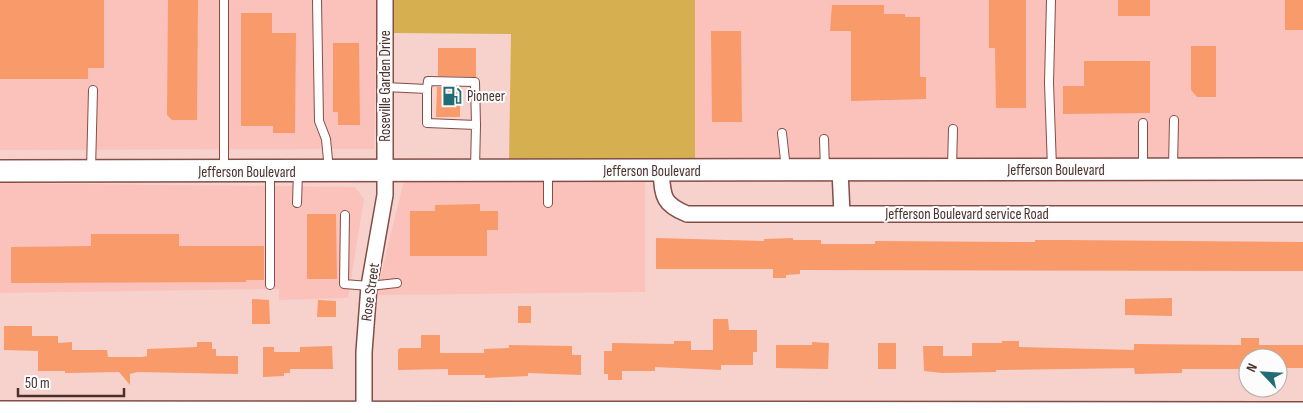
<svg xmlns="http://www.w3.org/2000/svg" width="1303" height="413" viewBox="0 0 1303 413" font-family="'Sofia Sans Condensed',sans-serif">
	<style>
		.built { fill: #fbc2bb }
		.green { fill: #d6af50 }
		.building { fill: #f89a6a }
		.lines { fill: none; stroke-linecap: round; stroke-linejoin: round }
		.lane-casing { stroke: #834e48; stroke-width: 10 }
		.street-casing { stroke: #834e48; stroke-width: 18 }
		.secondary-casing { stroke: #834e48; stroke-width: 24 }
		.lane { stroke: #fff; stroke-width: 8 }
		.street { stroke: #fff; stroke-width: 15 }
		.secondary { stroke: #fff; stroke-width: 21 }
		.labels { text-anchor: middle; stroke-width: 4; stroke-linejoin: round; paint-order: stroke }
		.street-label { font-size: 15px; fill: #4a312e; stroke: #fcfcfc }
		.poi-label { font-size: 15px; fill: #4a312e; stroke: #fcfcfc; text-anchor: start }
	</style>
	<rect width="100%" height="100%" fill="#f7d1cc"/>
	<path class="built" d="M0,0H377L374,149L0,150Z
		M695,0H1303V160L695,161Z
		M645,179V292L376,295L404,180Z
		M0,183L355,187L364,199L348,298L279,300V289L0,293Z"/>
	<path class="green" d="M394,0H695V161L509,163L511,34L394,33Z"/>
	<path class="building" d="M0,0H104V68H88V79H0Z
		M168,0H198L197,120H172L167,115Z
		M989,0H1026V108H996L995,48H989Z
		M1118,0H1150V16H1118Z
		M1285,0H1303V30H1285Z
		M832,5H884V14H905V17H920V77H926V99L851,101V31H830Z
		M241,13H272V33H296L295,133H273V126H241Z
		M711,31H741L742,122H712Z
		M333,43H359L360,125H338V112H333Z
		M1191,46H1216V97H1197L1191,90Z
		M438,48H476V77L438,76Z
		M1084,61H1150V113L1063,114V86H1084Z
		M437,87H460V117H436Z
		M480,204V211H498V230H487V256H410V211H435V205Z
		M307,214H336L337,279H307Z
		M91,234H179V246H264V280H246V282L11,283V247L91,246Z
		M656,238L764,241V239L793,238V240H821V244H875V241L1035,242V240H1066L1303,242V271L800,270V274L786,275V278H773V269H656Z
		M1172,298V316L1125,315V299Z
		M252,299L269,300L270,324H252Z
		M318,300L336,301V317H317Z
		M518,306H531V323H518Z
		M713,319H728L729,330H757V352H753V365H721V370L655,367V371H622V380H608V374H604V351H612V343L674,344V341H691V350H713Z
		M4,326H32V336H58V343L72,342V350H107L108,357H142L147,356V349L197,347V342H212V349H216V356H238V374L137,372L130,374V385L119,372L65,373V371H38V351L4,350Z
		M421,335H440V353H484V349L509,348V345L572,346V355H581V375L528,373V376L485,378V375H448V369L398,370V350L400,348H421Z
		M1241,338H1259V345H1303V368H1278V358H1248V369H1182V373L1135,374L1134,368L996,370V372L942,373L924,371L923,346H943V356H972V343H1002V341H1019V347L1134,350V344L1241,345Z
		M812,342L829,343L828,369L776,368V345H812Z
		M878,343H896V369H878Z
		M332,346L333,369H290V373H284V376L263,377V347H274V352H300V347Z"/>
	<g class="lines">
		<defs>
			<path id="lane" d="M224,0V170
				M317,0L319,121L326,139L329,170
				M1051,0L1049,83L1052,168
				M385,87L427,89V123L476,125L475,169
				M427,89L428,81L475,82L476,125
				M782,133L786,169
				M824,139L825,169
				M952,167L953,129
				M1173,167L1174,120
				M1143,168V123
				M91,170L93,90
				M270,172V285
				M297,203L298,172
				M548,203V171
				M345,215L344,284L369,286L397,283"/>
			<path id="street" d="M840,170L842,214
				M661,171C663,196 662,204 687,214H1303
				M0,409L1303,410
				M364,413V352L369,286L385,195V0"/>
			<path id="secondary" d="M0,171L1303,169"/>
		</defs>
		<use href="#lane" class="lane-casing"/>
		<use href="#street" class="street-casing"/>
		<use href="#secondary" class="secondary-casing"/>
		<use href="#lane" class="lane"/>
		<use href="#street" class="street"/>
		<use href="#secondary" class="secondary"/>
	</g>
	<defs>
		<symbol id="fuel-bare" viewBox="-9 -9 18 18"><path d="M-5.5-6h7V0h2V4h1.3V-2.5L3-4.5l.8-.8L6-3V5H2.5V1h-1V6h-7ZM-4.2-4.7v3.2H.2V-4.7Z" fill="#216c75" stroke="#fcfcfc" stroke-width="2.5" paint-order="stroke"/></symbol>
	</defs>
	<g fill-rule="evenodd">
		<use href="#fuel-bare" x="438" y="82" width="28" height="28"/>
	</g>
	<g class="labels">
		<g class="street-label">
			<text transform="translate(385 86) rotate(-90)" y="5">Roseville Garden Drive</text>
			<text x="1056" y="175">Jefferson Boulevard</text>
			<text x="652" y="176">Jefferson Boulevard</text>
			<text x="247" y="177">Jefferson Boulevard</text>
			<text x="967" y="219">Jefferson Boulevard service Road</text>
			<text transform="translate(370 292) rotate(-82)" y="5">Rose Street</text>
		</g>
		<g class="poi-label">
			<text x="467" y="101">Pioneer</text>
		</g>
	</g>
	<g transform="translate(1263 373) rotate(295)"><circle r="24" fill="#fcfcfc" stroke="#b5abaa"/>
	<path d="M0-4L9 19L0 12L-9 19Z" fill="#216c75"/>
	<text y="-8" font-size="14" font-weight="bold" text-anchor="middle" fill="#4a312e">N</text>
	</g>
	<path d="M18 388v8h106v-8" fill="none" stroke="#4a312e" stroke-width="2.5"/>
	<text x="25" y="388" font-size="15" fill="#4a312e" stroke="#fcfcfc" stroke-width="4" paint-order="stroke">50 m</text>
</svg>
